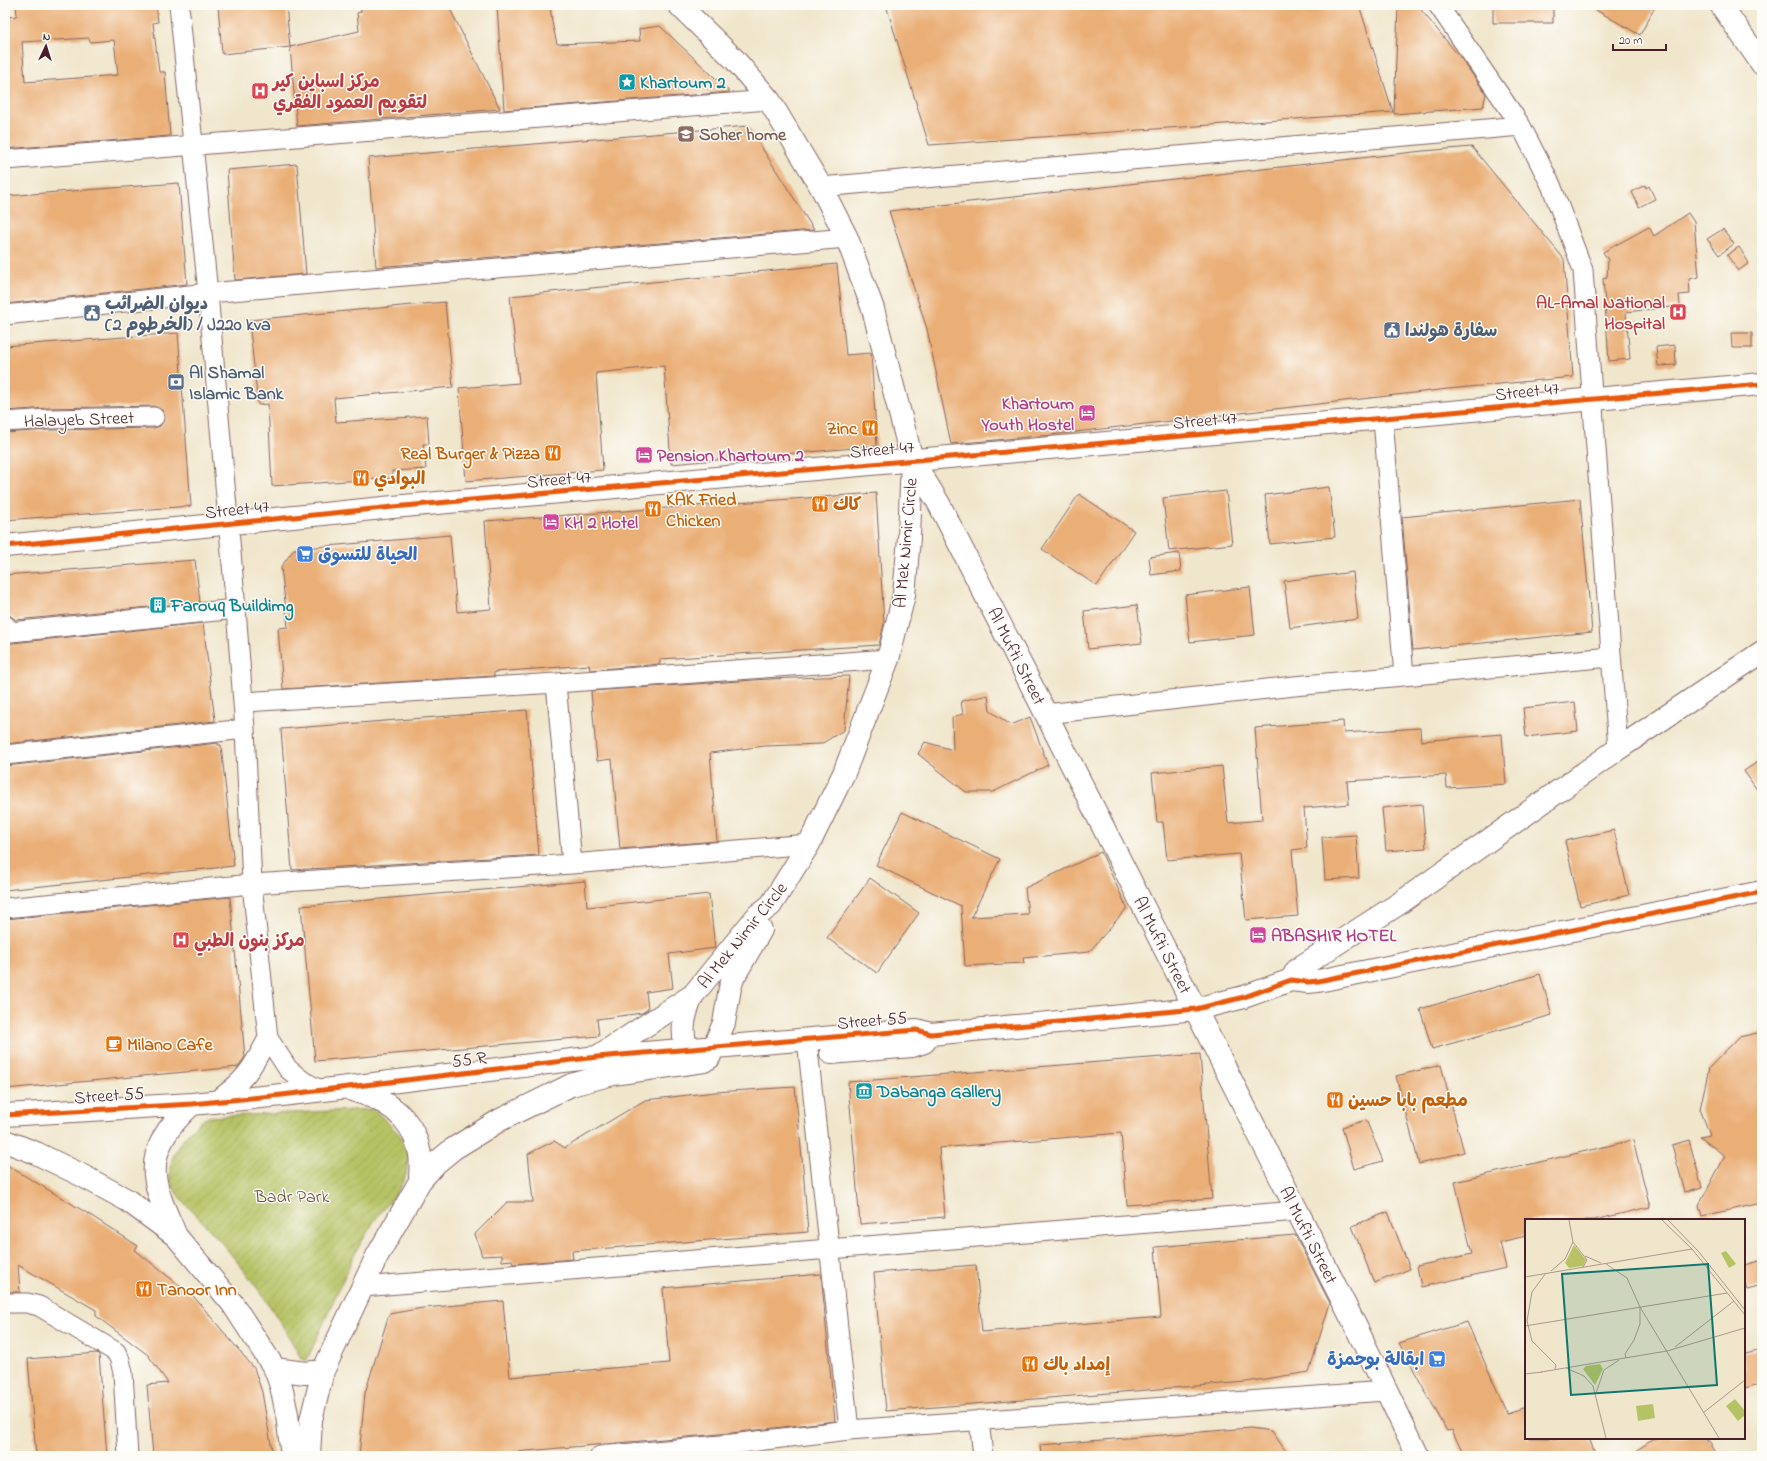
<svg xmlns="http://www.w3.org/2000/svg" width="1767" height="1461" viewBox="0 0 1767 1461" font-family="'Indie Flower','Playpen Sans Arabic',sans-serif">
	<style>
		.garden { fill: url(#garden-furrows); stroke: #807148 }
		.building { fill: #eaaf77; fill-rule: evenodd }
		.lines { fill: none; stroke-linecap: round; stroke-linejoin: round }
		.minor-casing { stroke: #846563; stroke-width: 21 }
		.tertiary-casing { stroke: #846563; stroke-width: 24 }
		.trunk-casing { stroke: #846563; stroke-width: 24 }
		.minor { stroke: #fff; stroke-width: 19 }
		.tertiary { stroke: #fff; stroke-width: 22 }
		.trunk { stroke: #fff; stroke-width: 22 }
		.cycleway-casing { stroke: #fdfcf7; stroke-width: 8 }
		.cycleway { stroke: #e8590c; stroke-width: 5 }
		.labels { text-anchor: middle; stroke-width: 3; stroke-linejoin: round; paint-order: stroke }
		.health-label { font-size: 18px; font-weight: bold; fill: #be3a42; stroke: #fdfcf7; text-anchor: start }
		.culture-label { font-size: 18px; font-weight: bold; fill: #0d838f; stroke: #fdfcf7; text-anchor: start }
		.education-label { font-size: 18px; font-weight: bold; fill: #785e54; stroke: #fdfcf7; text-anchor: start }
		.service-label { font-size: 18px; font-weight: bold; fill: #4e5e75; stroke: #fdfcf7; text-anchor: start }
		.street-label { font-size: 18px; fill: #4a1f2b; stroke: #fdfcf7 }
		.hotel-label { font-size: 18px; font-weight: bold; fill: #b23c85; stroke: #fdfcf7; text-anchor: start }
		.food-label { font-size: 18px; font-weight: bold; fill: #c56008; stroke: #fdfcf7; text-anchor: start }
		.shop-label { font-size: 18px; font-weight: bold; fill: #366cbe; stroke: #fdfcf7; text-anchor: start }
		.park-label { font-size: 18px; fill: #6a503c; stroke: #fdfcf7 }
		.inset-road { fill: none; stroke: #ae968c; stroke-width: 1 }
		.view { fill: #0f766e; fill-opacity: 0.15; stroke: #0f766e; stroke-width: 2 }
		.inset-edge { fill: none; stroke: #4a1f2b; stroke-width: 2 }
	</style>
	<defs>
		<pattern id="garden-furrows" width="10" height="10" patternUnits="userSpaceOnUse"><rect width="10" height="10" fill="#b6c365"/><path d="M-1 1l2-2M0 10L10 0M9 11l2-2" fill="none" stroke="#9ea758"/></pattern>
	</defs>
	<rect width="100%" height="100%" fill="#fdfcf7"/>
	<filter id="ink" filterUnits="userSpaceOnUse"><feTurbulence type="fractalNoise" baseFrequency=".025" numOctaves="2"/><feDisplacementMap in="SourceGraphic" scale="8" xChannelSelector="R" yChannelSelector="G"/><feConvolveMatrix kernelMatrix="1 2 1 2 8 2 1 2 1" color-interpolation-filters="sRGB"/></filter>
	<filter id="wash" filterUnits="userSpaceOnUse"><feTurbulence type="fractalNoise" baseFrequency=".012" numOctaves="4" result="noise"/><feDisplacementMap in="SourceGraphic" scale="16" xChannelSelector="R" yChannelSelector="G"/><feGaussianBlur stdDeviation="0.9" result="paint"/><feColorMatrix in="noise" values="0 0 0 0 0 0 0 0 0 0 0 0 0 0 0 0 0 1.4 0 .05"/><feComposite in="paint" operator="in"/></filter>
	<g filter="url(#wash)">
		<rect width="100%" height="100%" fill="#f0e6cc"/>
		<path class="garden" d="M374,1109L399,1134L409,1150L406,1175L398,1191L374,1221L355,1253L307,1360H302C271,1303 242,1264 198,1217C188,1206 173,1194 170,1178C167,1154 189,1128 208,1117Z"/>
		<g id="blocks">
			<path class="building" d="M16,5H156L158,22L153,23L159,72H165L170,136L5,149V17L17,16ZM89,38L90,42L114,40L118,75L25,82L22,42Z
				M218,5H286L290,47L222,54Z
				M360,5H448L500,109L297,126L290,47L359,31L357,13L361,12Z
				M497,5H550L552,22L557,44L640,41L639,29L660,26L730,92L504,110Z
				M886,5H1359L1393,112L929,145Z
				M1398,5H1417L1463,61L1486,94L1483,107L1394,114Z
				M1493,5H1553V23H1493Z
				M1587,5H1656L1640,35Z
				M748,126L814,230L376,267L368,158Z
				M1472,147L1564,259L1573,377L1448,389L1050,435L951,444L927,329L889,211L1423,151Z
				M297,164L306,274L235,280L227,170Z
				M179,183L187,284L5,304V196Z
				M1645,185L1646,188L1649,186L1655,199L1639,207L1632,192Z
				M1688,213L1694,222L1699,277L1689,279L1690,294L1679,295L1680,306L1626,312L1630,359L1609,361L1603,278L1607,277L1608,260L1603,252L1649,227L1654,236Z
				M1723,229L1734,244L1719,255L1707,239Z
				M1739,247L1749,263L1738,271L1727,255Z
				M837,264L846,355L871,353L877,446L671,464L664,366L596,373L603,470L466,481L459,388L519,383L510,296Z
				M445,302L453,387L334,398L336,422L427,416L429,444H423L426,469L392,471V478L272,486L268,404L258,405L249,320Z
				M178,333L191,506L5,520V433L48,430L154,428L160,426L165,417L163,411L154,406L48,408L5,411V346Z
				M1731,333H1752V348H1732Z
				M1675,345L1676,365L1658,366L1656,347Z
				M1329,487L1335,537L1270,544L1265,495Z
				M1226,491L1232,544L1169,551L1163,498Z
				M876,493L884,624L879,645L660,659V664L590,670L589,665L494,672V676L283,689L278,628L288,627L281,567L294,549L450,535L457,612L491,609L485,521Z
				M1079,494L1134,531L1097,586L1042,549Z
				M1580,499L1592,632L1413,650L1402,517Z
				M1179,553L1181,571L1151,575L1149,557Z
				M195,560L200,602L16,620L9,615L5,614V575Z
				M1353,572L1358,619L1290,628L1284,581Z
				M1250,587L1255,635L1190,642L1185,595Z
				M1137,605L1142,643L1088,649L1084,611Z
				M203,623L215,721L5,744V641L12,643Z
				M849,676L844,730L821,744L765,746L710,753L717,841L620,849L612,759L597,761L591,691L769,679Z
				M988,695L990,711L1011,725L1030,717L1048,765L993,792H966L918,754L925,742L953,750L952,717L963,714L961,701Z
				M1575,702L1578,731L1526,737L1523,708Z
				M527,710L539,855L292,870L281,729Z
				M1343,721L1344,733L1420,728L1421,741L1502,734L1506,784L1447,788L1446,775L1347,781L1349,804L1304,808L1307,848L1292,850L1298,916L1246,920L1239,854L1167,860L1163,822H1157L1152,773L1222,766L1228,823L1262,820L1255,728Z
				M218,743V745H221L234,866L5,890V766Z
				M1762,759V797L1744,771Z
				M1422,804L1426,848L1386,851L1382,808Z
				M902,812L1000,859L971,917L1028,914L1025,888L1101,852L1127,908L1089,952L1023,958L1024,963L965,966L961,906L876,865Z
				M1614,830L1629,895L1580,906L1565,841Z
				M1356,835L1359,878L1325,880L1322,837Z
				M870,878L919,913L877,973L827,938Z
				M585,881L587,907L709,894L715,948L669,954L673,988L646,992L648,1009L642,1013L597,1019L599,1036L315,1061L301,906Z
				M230,897L245,1057L238,1067L5,1089V919Z
				M1540,974L1552,1015L1432,1049L1420,1009Z
				M1762,1032V1203L1702,1216L1699,1205L1725,1156L1700,1137L1710,1135L1700,1109L1709,1068L1739,1037Z
				M1200,1054L1212,1199L1127,1205L1121,1133L939,1148L945,1217L860,1224L848,1082Z
				M1441,1065L1464,1152L1419,1164L1396,1076Z
				M795,1087L803,1168L808,1232L572,1251L573,1259L513,1264L512,1260L502,1261V1255L482,1256L475,1234L507,1202H533L528,1154L554,1141L565,1148L645,1100L715,1092Z
				M1366,1120L1383,1161L1354,1169L1342,1127Z
				M1633,1140L1650,1207L1594,1220H1526V1236L1500,1242L1506,1268L1421,1287L1417,1266L1472,1254L1455,1182Z
				M1689,1140L1702,1187L1685,1192L1672,1145Z
				M5,1164L87,1213L138,1246L135,1250L194,1297L254,1368L262,1392L273,1456H153L147,1385L168,1383L148,1355L96,1316V1310L18,1265L20,1292H5Z
				M1388,1212L1410,1269L1374,1283L1352,1226Z
				M1295,1235L1330,1303L1309,1372L1246,1382L886,1411L874,1273L976,1265L982,1332L1161,1317L1155,1247Z
				M1762,1260V1285L1747,1289L1744,1280V1265Z
				M821,1274L835,1421L731,1433L470,1456H359L365,1393L389,1314L423,1308L503,1301L510,1377L669,1363L663,1288Z
				M1467,1322L1507,1413L1526,1407V1438H1589L1596,1456H1464L1452,1430L1447,1431L1399,1343Z
				M1762,1349V1383L1744,1387V1353Z
				M97,1353L99,1355L107,1456H36L28,1359Z
				M1250,1428L1272,1431L1289,1456H1041L1040,1445Z
				M1657,1438H1708L1720,1456H1629Z"/>
		</g>
	</g>
	<g filter="url(#ink)">
		<use href="#blocks" fill-opacity="0" stroke="#846563" stroke-width="1"/>
		<g class="lines">
			<defs>
				<path id="minor" d="M179,5L208,293L236,609L245,729L252,884L268,1038L288,1069L303,1081L322,1091
					M1438,5L1521,126L1551,185L1583,270L1618,749
					M5,160L769,100
					M821,187L1521,126
					M5,315L208,293L847,238
					M1383,419L1404,676
					M5,422L48,419L154,417
					M5,625L11,632L236,609
					M556,683L572,864
					M243,702L556,683L888,659
					M1046,714L1294,686L1611,657
					M5,755L245,729
					M5,908L252,884L572,864L809,844
					M807,1040L849,1430
					M214,1102C244,1082 252,1069 268,1038
					M362,1287L1297,1211
					M5,1303H27L39,1306L116,1352L120,1360L123,1373L128,1456
					M979,1420L983,1456
					M600,1456L732,1444L849,1430L1385,1391"/>
				<path id="tertiary" d="M679,5L735,60L769,100L821,187L847,238L873,309L912,460L909,538L904,595L888,659L844,773L809,844L771,905L758,915L693,995C681,1020 681,1036 690,1062
					M912,460L938,502L1046,714L1356,1327L1418,1456
					M5,546L393,507L1762,384
					M1291,980L1297,970L1302,966L1400,903L1618,749L1762,652
					M831,1053L912,1046L924,1042L931,1034
					M600,1055L693,995
					M709,1058L724,1023L730,988L733,978L761,930
					M352,1090C384,1099 411,1114 419,1150C422,1159 420,1171 420,1181
					M5,1115L192,1104L282,1095L597,1057L917,1030L931,1034L1196,1009L1244,997L1291,980L1308,982L1318,981L1762,892
					M5,1141L36,1153L81,1175L127,1200L176,1236L232,1303L275,1369L281,1386L287,1414L292,1456
					M176,1236C168,1216 157,1196 155,1175C152,1146 173,1121 192,1104
					M275,1369L305,1373L323,1371
					M309,1456L311,1420L323,1371L377,1256L420,1181L436,1163L453,1149L500,1120L571,1085L613,1074L704,1061"/>
				<path id="trunk" d="M1721,5L1762,64"/>
			</defs>
			<use href="#minor" class="minor-casing"/>
			<use href="#tertiary" class="tertiary-casing"/>
			<use href="#trunk" class="trunk-casing"/>
			<use href="#minor" class="minor"/>
			<use href="#tertiary" class="tertiary"/>
			<use href="#trunk" class="trunk"/>
			<defs>
				<path id="cycleway" d="M5,546L393,507L1762,384
					M5,1115L192,1104L282,1095L597,1057L917,1030L931,1034L1196,1009L1244,997L1291,980L1308,982L1318,981L1762,892"/>
			</defs>
			<use href="#cycleway" class="cycleway-casing"/>
			<use href="#cycleway" class="cycleway"/>
		</g>
	</g>
	<defs>
		<symbol id="sight-square" viewBox="-11 -11 22 22"><rect x="-9" y="-9" width="18" height="18" rx="4" fill="#0f9aa8" stroke="#fdfcf7"/><path d="M0-6L1.8-2.2L6-1.7L2.9 1.2L3.7 5.4L0 3.3L-3.7 5.4L-2.9 1.2L-6-1.7L-1.8-2.2Z" fill="#fff"/></symbol>
		<symbol id="hospital-square" viewBox="-11 -11 22 22"><rect x="-9" y="-9" width="18" height="18" rx="4" fill="#e0444e" stroke="#fdfcf7"/><path d="M-5-5h3v3.5h4V-5h3V5h-3V1.5h-4V5h-3Z" fill="#fff"/></symbol>
		<symbol id="school-square" viewBox="-11 -11 22 22"><rect x="-9" y="-9" width="18" height="18" rx="4" fill="#8d6e63" stroke="#fdfcf7"/><path d="M0-5L7-2L0 1L-7-2ZM-4 1L0 2.5L4 1V4Q0 6-4 4Z" fill="#fff"/></symbol>
		<symbol id="civic-square" viewBox="-11 -11 22 22"><rect x="-9" y="-9" width="18" height="18" rx="4" fill="#5c6f8a" stroke="#fdfcf7"/><path d="M-.6-6.5H3V-4.5H.6V-3L4-1V1h2V6H-6V1h2V-1L-.6-3ZM-1.2 2.5V6h2.4V2.5Z" fill="#fff"/></symbol>
		<symbol id="bank-square" viewBox="-11 -11 22 22"><rect x="-9" y="-9" width="18" height="18" rx="4" fill="#5c6f8a" stroke="#fdfcf7"/><path d="M-6-4H6V4H-6ZM0-2.3a2.3 2.3 0 1 0 0 4.6a2.3 2.3 0 1 0 0-4.6Z" fill="#fff"/></symbol>
		<symbol id="hotel-square" viewBox="-11 -11 22 22"><rect x="-9" y="-9" width="18" height="18" rx="4" fill="#d1479c" stroke="#fdfcf7"/><path d="M-6-4.5h1.5V1H6V5H4.5V3h-9V5H-6ZM-4 0a1.8 1.8 0 1 1 3.6 0ZM.5 0V-2.5h3Q6-2.5 6 0Z" fill="#fff"/></symbol>
		<symbol id="restaurant-square" viewBox="-11 -11 22 22"><rect x="-9" y="-9" width="18" height="18" rx="4" fill="#e8710a" stroke="#fdfcf7"/><path d="M-5-6h1v4h1v-4h1v4h1v-4h1v5L-1.5 .5V6h-2V.5L-5-1ZM5-6V6H3V1.5H1.5Q1.5-4 5-6Z" fill="#fff"/></symbol>
		<symbol id="supermarket-square" viewBox="-11 -11 22 22"><rect x="-9" y="-9" width="18" height="18" rx="4" fill="#3f7fe0" stroke="#fdfcf7"/><path d="M-6-5.5h2.5l.6 2H6L4.5 2H-2.5L-4.4-4H-6ZM-1.5 3.2a1.3 1.3 0 1 0 .1 0ZM3 3.2a1.3 1.3 0 1 0 .1 0Z" fill="#fff"/></symbol>
		<symbol id="building-square" viewBox="-11 -11 22 22"><rect x="-9" y="-9" width="18" height="18" rx="4" fill="#0f9aa8" stroke="#fdfcf7"/><path d="M-4-6H4V6H1V3H-1V6H-4ZM-2.5-4.3h1.7v1.8h-1.7ZM.8-4.3h1.7v1.8H.8ZM-2.5-1h1.7V.8h-1.7ZM.8-1h1.7V.8H.8Z" fill="#fff"/></symbol>
		<symbol id="cafe-square" viewBox="-11 -11 22 22"><rect x="-9" y="-9" width="18" height="18" rx="4" fill="#e8710a" stroke="#fdfcf7"/><path d="M-5.5-4.5H6V0H3Q3 3.5 0 3.5H-2.5Q-5.5 3.5-5.5 0ZM3-3.2v2h1.7v-2ZM-6 4.5H4V6H-6Z" fill="#fff"/></symbol>
		<symbol id="museum-square" viewBox="-11 -11 22 22"><rect x="-9" y="-9" width="18" height="18" rx="4" fill="#0f9aa8" stroke="#fdfcf7"/><path d="M0-6L6-3V-2H-6V-3ZM-5-1h2V3h-2ZM-1-1h2V3h-2ZM3-1h2V3H3ZM-6 4H6V6H-6Z" fill="#fff"/></symbol>
	</defs>
	<g fill-rule="evenodd">
		<use href="#sight-square" x="617" y="72" width="20" height="20"/>
		<use href="#hospital-square" x="250" y="81" width="20" height="20"/>
		<use href="#school-square" x="676" y="124" width="20" height="20"/>
		<use href="#hospital-square" x="1668" y="302" width="20" height="20"/>
		<use href="#civic-square" x="82" y="303" width="20" height="20"/>
		<use href="#civic-square" x="1382" y="320" width="20" height="20"/>
		<use href="#bank-square" x="166" y="372" width="20" height="20"/>
		<use href="#hotel-square" x="1077" y="403" width="20" height="20"/>
		<use href="#restaurant-square" x="860" y="418" width="20" height="20"/>
		<use href="#restaurant-square" x="543" y="443" width="20" height="20"/>
		<use href="#hotel-square" x="634" y="445" width="20" height="20"/>
		<use href="#restaurant-square" x="351" y="468" width="20" height="20"/>
		<use href="#restaurant-square" x="810" y="494" width="20" height="20"/>
		<use href="#restaurant-square" x="643" y="499" width="20" height="20"/>
		<use href="#hotel-square" x="541" y="512" width="20" height="20"/>
		<use href="#supermarket-square" x="295" y="544" width="20" height="20"/>
		<use href="#building-square" x="148" y="595" width="20" height="20"/>
		<use href="#hotel-square" x="1248" y="925" width="20" height="20"/>
		<use href="#hospital-square" x="171" y="930" width="20" height="20"/>
		<use href="#cafe-square" x="104" y="1034" width="20" height="20"/>
		<use href="#museum-square" x="854" y="1081" width="20" height="20"/>
		<use href="#restaurant-square" x="1325" y="1090" width="20" height="20"/>
		<use href="#restaurant-square" x="134" y="1279" width="20" height="20"/>
		<use href="#supermarket-square" x="1427" y="1349" width="20" height="20"/>
		<use href="#restaurant-square" x="1020" y="1354" width="20" height="20"/>
	</g>
	<g class="labels">
		<g class="health-label">
			<text x="273" y="87">مركز اسباين كير<tspan x="273" dy="21">لتقويم العمود الفقري</tspan></text>
			<text x="1665" y="308" text-anchor="end">AL-Amal National<tspan x="1665" dy="21">Hospital</tspan></text>
			<text x="194" y="946">مركز بنون الطبي</text>
		</g>
		<g class="culture-label">
			<text x="640" y="88">Khartoum 2</text>
			<text x="171" y="611">Farouq Buildimg</text>
			<text x="877" y="1097">Dabanga Gallery</text>
		</g>
		<g class="education-label">
			<text x="699" y="140">Soher home</text>
		</g>
		<g class="service-label">
			<text x="105" y="309">ديوان الضرائب<tspan x="105" dy="21">(الخرطوم 2) / J220 kva</tspan></text>
			<text x="1405" y="336">سفارة هولندا</text>
			<text x="189" y="378">Al Shamal<tspan x="189" dy="21">Islamic Bank</tspan></text>
		</g>
		<g class="street-label">
			<text transform="translate(1527 391) rotate(-6)" y="6">Street 47</text>
			<text transform="translate(79 419) rotate(-2)" y="6">Halayeb Street</text>
			<text transform="translate(1205 420) rotate(-5)" y="6">Street 47</text>
			<text transform="translate(882 449) rotate(-5)" y="6">Street 47</text>
			<text transform="translate(559 479) rotate(-5)" y="6">Street 47</text>
			<text transform="translate(237 509) rotate(-6)" y="6">Street 47</text>
			<text transform="translate(905 543) rotate(-85)" y="6">Al Mek Nimir Circle</text>
			<text transform="translate(1017 656) rotate(63)" y="6">Al Mufti Street</text>
			<text transform="translate(742 935) rotate(-51)" y="6">Al Mek Nimir Circle</text>
			<text transform="translate(1163 945) rotate(63)" y="6">Al Mufti Street</text>
			<text transform="translate(872 1020) rotate(-5)" y="6">Street 55</text>
			<text transform="translate(469 1059) rotate(-7)" y="6">55 R</text>
			<text transform="translate(109 1095) rotate(-4)" y="6">Street 55</text>
			<text transform="translate(1309 1235) rotate(63)" y="6">Al Mufti Street</text>
		</g>
		<g class="hotel-label">
			<text x="1074" y="409" text-anchor="end">Khartoum<tspan x="1074" dy="21">Youth Hostel</tspan></text>
			<text x="657" y="461">Pension Khartoum 2</text>
			<text x="564" y="528">KH 2 Hotel</text>
			<text x="1271" y="941">ABASHIR HOTEL</text>
		</g>
		<g class="food-label">
			<text x="857" y="434" text-anchor="end">Zinc</text>
			<text x="540" y="459" text-anchor="end">Real Burger &amp; Pizza</text>
			<text x="374" y="484">البوادي</text>
			<text x="666" y="505">KAK Fried<tspan x="666" dy="21">Chicken</tspan></text>
			<text x="833" y="510">كاك</text>
			<text x="127" y="1050">Milano Cafe</text>
			<text x="1348" y="1106">مطعم بابا حسين</text>
			<text x="157" y="1295">Tanoor Inn</text>
			<text x="1043" y="1370">إمداد باك</text>
		</g>
		<g class="shop-label">
			<text x="318" y="560">الحياة للتسوق</text>
			<text x="1424" y="1365" text-anchor="end">ابقالة بوحمزة</text>
		</g>
		<g class="park-label">
			<text x="292" y="1202">Badr Park</text>
		</g>
	</g>
	<g transform="translate(1525 1219)">
		<rect width="220" height="220" fill="#f0e6cc"/>
		<path d="M49,26L61,41L58,47L44,49L40,44ZM75,145L78,150L70,166L58,150L61,147Z" fill="#b6c365"/>
		<path d="M201,32L211,45L204,49L196,34ZM210,180L220,192V196L213,202L201,187ZM128,185L130,199L113,202L111,187Z" fill="#b6c365"/>
		<path class="inset-road" d="M44,1L48,23L62,41L58,48M137,1L167,30L220,96M143,1L174,33L220,91M60,37L76,44M81,45L102,59L115,88V105L109,121L100,135L101,139M26,52L40,40L48,23M21,54L7,73L2,102L7,122L31,146L30,150M0,58L167,30M115,88L194,219M0,107L202,74M150,128L209,82M41,149L59,157L68,167L81,219M16,153L142,132L220,109M0,155L17,153M71,174L79,151L94,141M178,194L220,161"/>
		<path class="view" d="M183,45L192,166L46,176L37,55Z"/>
		<rect width="220" height="220" class="inset-edge"/>
	</g>
	<rect width="1767" height="1461" fill="none" stroke="#fdfcf7" stroke-width="20"/>
	<g transform="translate(46 46) rotate(4)" stroke="#fdfcf7" stroke-width="3" paint-order="stroke">
	<path d="M0-3L7 15L0 10L-7 15Z" fill="#4a1f2b"/>
	<text y="-6" font-size="11" font-weight="bold" text-anchor="middle" fill="#4a1f2b">N</text>
	</g>
	<path d="M1613 44v6h53v-6" fill="none" stroke="#4a1f2b" stroke-width="2"/>
	<text x="1619" y="44" font-size="12" fill="#4a1f2b" stroke="#fdfcf7" stroke-width="3" paint-order="stroke">20 m</text>
</svg>
